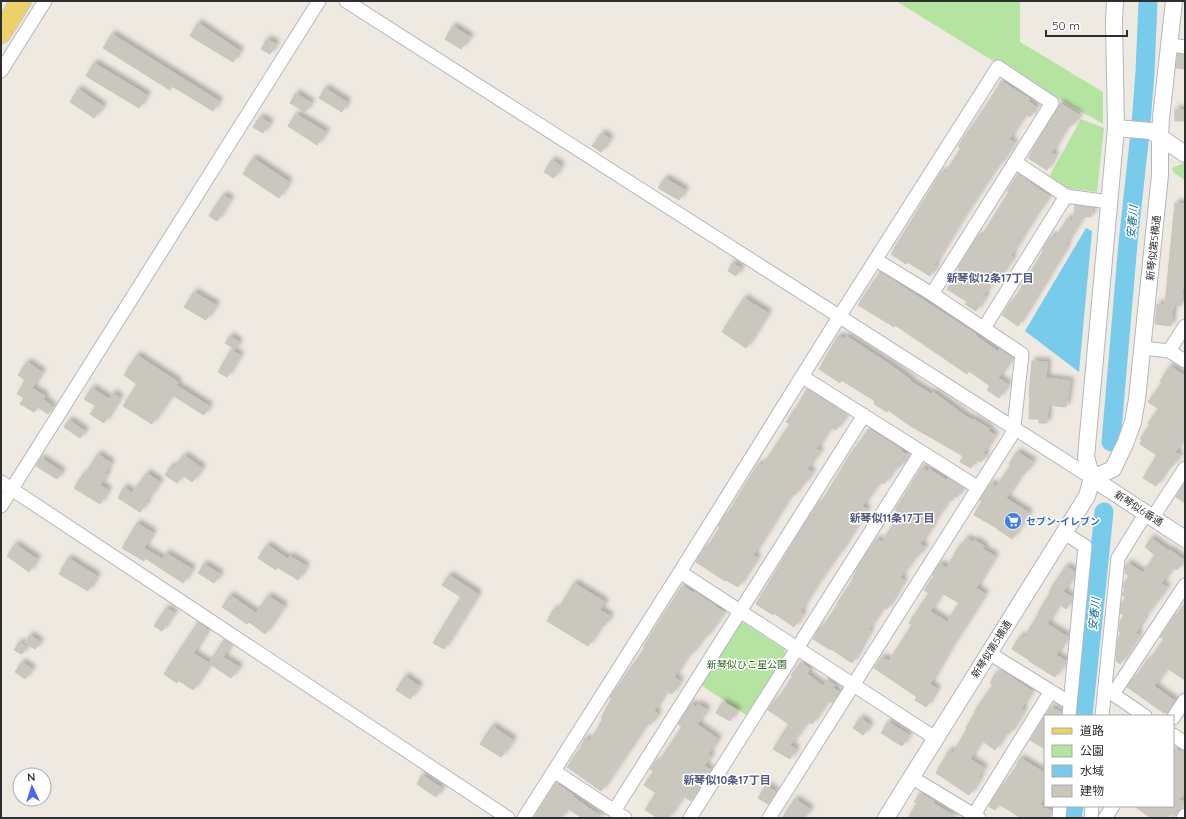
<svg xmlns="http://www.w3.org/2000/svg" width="1186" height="819" viewBox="0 0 1186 819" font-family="Quicksand,'Noto Sans JP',sans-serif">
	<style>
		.green { fill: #b5e3a0 }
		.water { fill: #79cbec }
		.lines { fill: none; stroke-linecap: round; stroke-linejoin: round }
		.river { stroke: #79cbec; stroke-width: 19 }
		.building { fill: #cac7bf; stroke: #cac5bb; fill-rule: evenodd; filter: url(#shadow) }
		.minor-casing { stroke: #b4b7c0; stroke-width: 15 }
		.tertiary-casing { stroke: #b4b7c0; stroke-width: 18 }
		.primary-casing { stroke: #c9c9c9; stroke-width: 22 }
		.minor { stroke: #fff; stroke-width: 13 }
		.tertiary { stroke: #fff; stroke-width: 16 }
		.primary { stroke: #edd168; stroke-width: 20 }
		.labels { text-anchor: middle; stroke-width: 3; stroke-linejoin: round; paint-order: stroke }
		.street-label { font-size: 10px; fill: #2e2e2e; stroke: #fff }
		.shop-label { font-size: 10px; font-weight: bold; fill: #366cbe; stroke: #fff; text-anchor: start }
		.park-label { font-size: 10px; fill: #2c6b1e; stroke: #fff }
		.water-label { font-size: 11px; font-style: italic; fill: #126b9e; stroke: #fff }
		.neighbourhood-label { font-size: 11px; font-weight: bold; fill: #4f567e; stroke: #fff }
	</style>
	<defs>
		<filter id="shadow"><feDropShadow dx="3.5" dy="-3.5" stdDeviation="2" flood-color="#0004"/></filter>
	</defs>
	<rect width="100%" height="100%" fill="#eee9e1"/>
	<path class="green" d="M896,1H1020V42L1103,92V124L990,59Z
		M1081,119L1104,128L1097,192L1066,188L1049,177Z
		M1184,163L1185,164V180L1174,173L1172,168Z
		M739,623H744L785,649V655L746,715L701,685Z"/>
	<path class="water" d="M1086,228L1092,231L1079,372L1025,331Z"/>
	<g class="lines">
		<path class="river" d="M1111,442L1128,243L1141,124L1145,72L1148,1
			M1083,716L1104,512
			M1072,818L1074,806"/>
	</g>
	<path class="building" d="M198,23L240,51L233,62L190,36Z
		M453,26L470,37L461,49L445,39Z
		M112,34L219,101L213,111L172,86L170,90L103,48Z
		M267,39L276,44L270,54L261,49Z
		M1178,54L1185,55V69L1176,68Z
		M94,63L147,95L139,108L86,76Z
		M1001,81L1030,99L1028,101L1036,107L1030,117L1025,114L1009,139L1014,143L998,167L997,166L960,222L934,265L936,266L930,276L907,262L906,264L891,254L942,171L945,173L955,158L961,148L958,146L990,100Z
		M325,88L347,102L342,112L319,98Z
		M78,89L103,106L94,118L70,102Z
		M296,93L311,103L305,112L290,103Z
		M1060,103L1079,115L1072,126L1068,124L1051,153L1055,155L1047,170L1028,158Z
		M1175,109L1185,110V121H1175Z
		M296,114L326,132L317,145L288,126Z
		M260,117L270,123L263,133L253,127Z
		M602,133L610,139L601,152L592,146Z
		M253,158L289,182L279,198L243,174Z
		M552,160L561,166L554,178L544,172Z
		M1018,174L1049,196L1034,217L1011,255L1013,257L1008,265L997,281L994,279L983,295L986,296L976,311L965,304L967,302L947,289L960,269L958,268L978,236L981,237L1009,192L1007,191Z
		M665,178L685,190L679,200L658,188Z
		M223,195L230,199L217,221L209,216Z
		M1175,203L1185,204V264L1181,306L1173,305L1171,326L1155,324L1157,304L1165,305Z
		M1075,205L1092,208L1091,217L1083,216L1065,245L1067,246L1018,326L1002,315L1010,302L1012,303L1044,250H1042L1051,236L1055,238L1068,218L1073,222Z
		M732,263L741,268L736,276L728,271Z
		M880,272L977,335L976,336L997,351L999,349L1012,358L998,378L1008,384L999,398L987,390L990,386L969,371L967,374L895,325L894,327L858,305Z
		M194,292L216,305L206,320L184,307Z
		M744,298L768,313L746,348L722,332Z
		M230,336L239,342L235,349L225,343Z
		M838,336L844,339L846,336L889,364L911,380L910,381L931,394L933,392L964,415L972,420L973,419L990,429L988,431L995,435L983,453L986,455L981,462L976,459L971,468L960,462L963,456L909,425L888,410L887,412L874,404L875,401L841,380L840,383L819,369Z
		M231,350L240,355L227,377L218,372Z
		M137,355L178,382L176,385L209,406L204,415L172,395L152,424L123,406L137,384L124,375Z
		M1032,361L1047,362L1046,378L1070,381L1066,407L1048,405L1047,423H1039V419H1029L1030,396H1029Z
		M27,362L42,372L32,388L45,396L43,399L53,407L48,414L38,407L34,412L20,404L24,398L17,394L25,380L18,375Z
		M1170,366L1185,376V438L1175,452L1180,455L1171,467L1169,465L1156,486L1143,478L1157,455L1140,444L1142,440L1140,439L1150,425L1148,423L1159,409L1148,402L1162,383L1160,381Z
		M92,388L109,399L113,393L120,398L104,423L90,414L96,406L84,399Z
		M807,389L847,414L836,430L831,427L816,449L820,451L807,469L812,472L804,484L802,482L795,495L792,493L753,555L757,558L738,587L726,580L725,581L696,562L705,547L707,548L720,527L718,526L725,515L726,516L758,464L762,466L790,424L786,422L802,399H801Z
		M69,420L85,431L80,438L64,427Z
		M869,429L902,450L901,452L907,455L900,467L897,465L884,484L880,481L862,506L867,509L838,555H837L813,590L800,612L803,614L794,627L774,613L773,615L756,604L808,518L820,501L821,503L848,458Z
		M1017,452L1033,462L1024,474L1022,473L1006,498L1029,513L1012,539L997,529V528L974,515L982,501L980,500L991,483L996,487L1011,465L1009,464Z
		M98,454L111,463L105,473L107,474L100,485L108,490L100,504L74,488L83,474L84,475Z
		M184,455L202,468L192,482L183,475L177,483L165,475L171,466L174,468Z
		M41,458L62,472L57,479L36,466Z
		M922,467L927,471L929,469L946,480L948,478L963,488L957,497L955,496L952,500L950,498L932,524L933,525L920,544L925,547L918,556L916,555L900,578L904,580L887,609L883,607L868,630L870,631L859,650H860L852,663L831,649L830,650L813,639L820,627L822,628L838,604L837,603L849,586L858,567L876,539L882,542L897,518L892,515Z
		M147,473L160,482L146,501L147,502L140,512L118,498L124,487L132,493Z
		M1185,483V503L1176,497Z
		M137,523L153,533L144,548L162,559L166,553L192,569L183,583L145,558L144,561L122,548Z
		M966,538L972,542L974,540L984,546L983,549L995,556L976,588L985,594L949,650L930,684L937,689L926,707L915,700L917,697L874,668L882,657L889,661L912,625L909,623L929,593L924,590L934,576L932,575L939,564L947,568L959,546L961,547ZM942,593L959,603L947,622L930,611Z
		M1151,538L1169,551L1170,550L1184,560L1177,570L1173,567L1161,584L1167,587L1145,616L1136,633L1139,635L1120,664L1116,661L1118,638L1121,633L1119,631L1120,622L1124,615L1120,613L1121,604L1126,597L1122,595L1125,589L1123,588V585L1129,576L1125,573V566L1128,563L1143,573L1155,555L1145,547Z
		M15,544L37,559L29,572L7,556Z
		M267,545L288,559L290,556L306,566L298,580L277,567L276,570L258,558Z
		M68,558L97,576L88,591L59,574Z
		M204,564L220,574L214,583L198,573Z
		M1066,566L1075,572L1074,575L1063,592L1072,597V599L1066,609L1059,604L1047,624L1068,637L1056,655L1066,661L1055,677L1029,661V660L1012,649L1020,636L1024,638L1039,613H1038L1050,593L1049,592L1051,588Z
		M449,575L478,594L444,649L433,643L461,597L442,585Z
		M574,583L605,602L600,610L610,616L605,625L603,623L588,646L547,621L554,609L557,611Z
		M682,586L694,593L695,592L724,612L706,637L704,636L692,654L689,653L674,677L680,681L672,694L666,691L654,711L658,714L650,725L647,723L601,791L567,767L579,750L585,738L590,741L603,719L601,718L612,698L610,697L645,648L643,647Z
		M230,595L256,613L268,596L284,606L265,634L249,622L247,624L222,607Z
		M1185,603V680L1167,668L1154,686L1175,701L1167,713L1165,712L1164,713L1127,687L1132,679L1134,680L1147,660L1149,661L1164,639L1160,637L1175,615L1176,616Z
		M166,608L174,613L162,631L154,626Z
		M198,622L208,630L193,653L209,663L224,640L231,644L223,657L239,667L231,678L210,664L193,690L178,680L177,683L164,674Z
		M30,635L40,642L35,649L25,643Z
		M19,642L27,647L22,654L14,650Z
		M22,662L32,669L25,679L15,672Z
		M801,662L810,669L807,674L823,686L827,680L835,685L833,688L839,692L832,703L828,700L812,724L808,721L790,745L796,749L790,759L773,749L789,724L768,710L774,701L776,702L793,676L791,675Z
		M1001,670L1032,691L1021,708L1024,710L1009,734L1006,732L995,750L981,740L970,759L984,768L978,777L980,778L969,795L936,773L949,750L953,753L967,729L966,728L975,713L974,712L993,685L990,683L995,674L997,675Z
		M405,676L419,686L410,699L396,690Z
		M723,702L737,710L730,721L716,713Z
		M691,703L696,707L698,704L707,710L697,724L718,739L708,754L711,756L704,766L711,770L691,801L683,796L668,818H658L645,810L656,793L644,785L654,771L650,769L655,762L657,764L659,761L682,727L678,724Z
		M1051,707L1061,713V716H1045V749L1030,740Z
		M860,718L870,725L863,735L853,728Z
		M888,722L909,735L902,746L881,733Z
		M492,726L513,740L501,757L480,744Z
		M1173,748L1180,752L1181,750L1185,751V791L1179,800L1184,802L1173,818V811L1168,818H1151L1134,806H1173Z
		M1020,758L1045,773V796L1040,804L1052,812L1049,818H1021L999,804L995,810L989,806L1001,786L1002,787L1016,767Z
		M422,775L442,788L436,797L417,784Z
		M556,783L574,796L573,797L603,818H582L567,808L561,818H534Z
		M766,785L776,792L768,804L758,798Z
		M920,793L934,801L933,803L957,818H908L917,803L914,802Z
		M795,799L810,809L804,818H782Z"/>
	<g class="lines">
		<defs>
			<path id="minor" d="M346,1L1092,478
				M1170,45L1185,47
				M1,71L45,1
				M1015,162L1066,196L1109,202
				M984,328L1066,196
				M1143,348L1169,351L1185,361
				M1169,351L1185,326
				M803,377L977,487
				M1,482L508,818
				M1,506L319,1
				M1153,517L1185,468
				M1064,533L1085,546L1069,716
				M680,572L935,738
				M989,653L1070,703
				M1107,690L1145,716
				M1113,694L1185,585
				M1102,716L1118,558L1146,513
				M1173,718L1185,700
				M1173,735L1185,743
				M554,771L625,818
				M911,777L979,818
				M614,811L864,415
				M524,818L680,572L839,317L998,67L1052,103L932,294
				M690,818L921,452
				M769,818L1011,436L1014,427L1022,354L932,294L876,260
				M972,818L1051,691
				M1059,818L1060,806
				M1091,818L1092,806
				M1105,818L1113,806
				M1183,818L1185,815"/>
			<path id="tertiary" d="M1116,128L1151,131L1185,154
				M1092,478L1113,469L1125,444L1133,422L1137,399L1160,175V138L1161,118L1174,1
				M1092,478L1185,539
				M886,818L1087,496L1092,478L1086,457L1116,128L1114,20L1115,1"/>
			<path id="primary" d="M1,33L21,1"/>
		</defs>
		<use href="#minor" class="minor-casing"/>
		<use href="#tertiary" class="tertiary-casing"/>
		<use href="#primary" class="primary-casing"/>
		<use href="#minor" class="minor"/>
		<use href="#tertiary" class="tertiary"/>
		<use href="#primary" class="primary"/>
	</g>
	<defs>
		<symbol id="supermarket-disc" viewBox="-11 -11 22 22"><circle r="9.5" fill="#3f7fe0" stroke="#fff"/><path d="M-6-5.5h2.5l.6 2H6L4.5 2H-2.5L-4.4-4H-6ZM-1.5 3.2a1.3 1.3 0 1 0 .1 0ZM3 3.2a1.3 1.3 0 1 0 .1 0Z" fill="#fff"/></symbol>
	</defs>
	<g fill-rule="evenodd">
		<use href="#supermarket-disc" x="1003" y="511" width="20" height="20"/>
	</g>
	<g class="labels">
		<g class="street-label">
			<text transform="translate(1153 248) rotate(-84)" y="4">新琴似第5横通</text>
			<text transform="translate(1139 508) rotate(33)" y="4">新琴似6番通</text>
			<text transform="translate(991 649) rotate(-58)" y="4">新琴似第5横通</text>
		</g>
		<g class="shop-label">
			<text x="1026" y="525">セブン-イレブン</text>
		</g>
		<g class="park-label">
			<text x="747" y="668">新琴似ひこ星公園</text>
		</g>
		<g class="water-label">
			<text transform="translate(1132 222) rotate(-85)" y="4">安春川</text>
			<text transform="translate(1094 614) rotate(-84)" y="4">安春川</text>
		</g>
		<g class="neighbourhood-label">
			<text x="990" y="282">新琴似12条17丁目</text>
			<text x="892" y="522">新琴似11条17丁目</text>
			<text x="727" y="784">新琴似10条17丁目</text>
		</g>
	</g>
	<rect width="1186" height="819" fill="none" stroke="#2e2e2e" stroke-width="4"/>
	<rect x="1044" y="715" width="130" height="92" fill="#ffffff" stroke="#ababab"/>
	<rect x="1052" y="728" width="20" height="6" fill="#edd168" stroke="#ababab"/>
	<text x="1080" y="735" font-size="12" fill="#2e2e2e">道路</text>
	<rect x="1052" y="745" width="20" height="12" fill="#b5e3a0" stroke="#ababab"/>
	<text x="1080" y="755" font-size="12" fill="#2e2e2e">公園</text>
	<rect x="1052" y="765" width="20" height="12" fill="#79cbec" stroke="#ababab"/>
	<text x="1080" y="775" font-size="12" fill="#2e2e2e">水域</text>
	<rect x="1052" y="785" width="20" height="12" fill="#cac7bf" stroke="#ababab"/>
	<text x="1080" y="795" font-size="12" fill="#2e2e2e">建物</text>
	<g transform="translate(32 787) rotate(356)"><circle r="19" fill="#ffffff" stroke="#ababab"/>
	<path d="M0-3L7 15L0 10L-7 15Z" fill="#4865f5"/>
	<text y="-6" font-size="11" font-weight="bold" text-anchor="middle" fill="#2e2e2e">N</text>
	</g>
	<path d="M1046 30v6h81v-6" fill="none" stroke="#2e2e2e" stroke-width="2"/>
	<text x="1052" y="30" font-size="12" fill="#2e2e2e" stroke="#ffffff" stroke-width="3" paint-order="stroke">50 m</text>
</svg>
